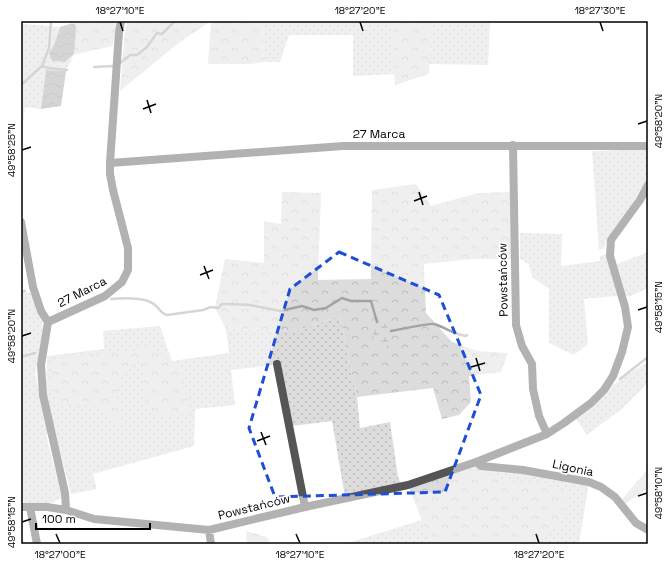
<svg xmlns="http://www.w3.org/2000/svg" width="669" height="565" viewBox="0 0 669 565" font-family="'Space Grotesk',sans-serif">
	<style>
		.grass { fill: url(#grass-dots) }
		.forest { fill: url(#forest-crowns) }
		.wetland { fill: url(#wetland-marsh) }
		.water { fill: url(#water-waves) }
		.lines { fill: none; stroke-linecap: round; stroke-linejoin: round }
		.stream { stroke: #a3a3a3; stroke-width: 2.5 }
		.street { stroke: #555; stroke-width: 8 }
		.marked { fill: none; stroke: #1d4ed8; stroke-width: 3; stroke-dasharray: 8 5; stroke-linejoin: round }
		.ticks { fill: none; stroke: #000; stroke-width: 1.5 }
		.labels { text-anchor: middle; stroke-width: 3.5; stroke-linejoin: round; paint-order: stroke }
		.street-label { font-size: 12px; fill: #000; stroke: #fff }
		.neatline { fill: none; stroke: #000; stroke-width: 1.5 }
		.ticks-label { font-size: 10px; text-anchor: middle; fill: #000 }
	</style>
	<defs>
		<pattern id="grass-dots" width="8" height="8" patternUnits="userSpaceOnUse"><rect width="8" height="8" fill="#dcdcdc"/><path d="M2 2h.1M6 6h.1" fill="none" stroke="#bbb" stroke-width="1.8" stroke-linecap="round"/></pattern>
		<pattern id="forest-crowns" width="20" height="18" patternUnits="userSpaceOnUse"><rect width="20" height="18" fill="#dcdcdc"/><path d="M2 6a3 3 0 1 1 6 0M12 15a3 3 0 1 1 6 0" fill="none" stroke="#bbb"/></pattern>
		<pattern id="wetland-marsh" width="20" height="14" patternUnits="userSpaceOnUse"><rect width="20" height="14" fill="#dcdcdc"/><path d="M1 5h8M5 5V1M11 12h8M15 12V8" fill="none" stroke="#bbb"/></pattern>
		<pattern id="water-waves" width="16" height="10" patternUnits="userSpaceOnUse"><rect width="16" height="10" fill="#a3a3a3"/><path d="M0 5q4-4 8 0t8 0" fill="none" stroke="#8b8b8b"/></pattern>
	</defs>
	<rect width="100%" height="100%" fill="#fff"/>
	<path class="grass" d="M21,21L23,24L60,27L54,45L49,53L58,61L65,62L74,54L66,71L46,70L41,109L25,107L21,143Z
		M262,21H392L395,74L353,76V35H289L280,62H264Z
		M430,21H490L488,65L429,64Z
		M648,149V177L633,203L607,241L604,248L599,250L592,151Z
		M520,233L562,234L561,266L600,261V256L606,254L618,296L584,299L588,344L574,355L549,343V289L532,277L529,264L520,259Z
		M648,252V288L631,296H626L617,264Z
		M21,289L23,293L30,292L42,321L43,336L35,374L49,434L46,435L62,497L52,503H24L21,490Z
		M340,316L357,397L360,428L390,422L398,477L401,484L345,497L332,421L292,426L281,364L231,370L235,405L195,409L194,446L93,474L97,489L71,494L49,408L46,387L47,356L104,349L103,331L160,326L172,361L229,353L226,329L295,331Z
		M647,362L648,364V383L623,408L587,435L576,419L606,394L613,385Z
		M476,462L589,482L579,544H478L450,471Z
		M422,520L431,544H344Z"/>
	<path class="forest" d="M71,21H117L113,46L72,55L76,28L75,24H70Z
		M128,21H211L180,42L120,91L125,29Z
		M211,21H262L264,62L250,64H208Z
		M392,21H430L429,74L395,85Z
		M416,184L431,206L478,193L510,192L511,259H474L424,264L426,313L452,342L477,351L508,353L501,372L469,376L471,402L459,415L442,419L433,388L357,397L340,316L295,331L226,329L215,308L225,259L264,263V221L281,224L282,192L321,193L318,280L371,279L372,190Z
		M153,347L182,371L190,413L157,417L147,406L143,383L142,359L122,371L115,396L128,430L90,403L60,406L50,388L53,361L68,357L116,353Z
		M648,469V488L625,504L622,499Z
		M450,471L453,477L473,472L530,485H547L571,493L564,506L560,527L534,539L530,544H431L408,485Z
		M246,531L267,537L271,544H247Z"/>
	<path class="wetland" d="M379,320H381L386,325L391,331L386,348C370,351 373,333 375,322Z"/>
	<path class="water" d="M70,24H75L76,28L74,54L65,62L52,61L49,53L54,45L60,27Z
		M46,70L66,71L61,106L41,109Z"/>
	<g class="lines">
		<path class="stream" d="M120,63L130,55H137L147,47L157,33L162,34L175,21
			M42,66L48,68L67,70
			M94,67L113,66
			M21,85L42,66L49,48L51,21
			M21,292L25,291
			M111,299C122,298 146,297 155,305C160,309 161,314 167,315L203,310L211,307L218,308L222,304H228L250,305L280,311L302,306L314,310L326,308L342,298L351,301H371L377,322
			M391,331C396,330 431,323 434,324C445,327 454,335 466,336L467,335
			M21,357L35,353
			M620,379L648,357"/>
		<path class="street" d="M513,145L516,325L522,346L532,364L533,389L539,416L547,434
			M110,163L119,32L121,21
			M21,222L33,287L41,311L48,322L41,365L43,395L65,493L66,510
			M48,322L105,296L122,282L128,270V248L113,190L110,174V163L343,146H648
			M277,364L305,507
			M476,462L481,466L523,470L589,482L601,487L615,497L636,523L648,530
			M21,507H47L66,510L94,519L209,530L305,507L408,485L476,462L547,434L564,423L591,403L604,390L613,376L622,352L628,327L625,307L610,256L611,240L640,200L648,185
			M30,507L37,544
			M209,530L211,544"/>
	</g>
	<path d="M0 0H669V565H0ZM339,252L439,295L481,395L445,492L275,497L249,428L290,289Z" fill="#fff" fill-opacity=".55" fill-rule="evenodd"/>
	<path class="marked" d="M339,252L439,295L481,395L445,492L275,497L249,428L290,289Z"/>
	<path class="ticks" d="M120,22L123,31M360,22L363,31M600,22L603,31M147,100L151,113M143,109L156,104M638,124L647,121M22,150L31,147M419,192L423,205M414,201L427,196M204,266L209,279M200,275L213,270M638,310L647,307M22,336L31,333M476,358L480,371M471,367L485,363M261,432L266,445M257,441L270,436M638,496L647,493M22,522L31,519M56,534L60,543M296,534L300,543M536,534L539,543"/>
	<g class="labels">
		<g class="street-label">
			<text x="379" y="138">27 Marca</text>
			<text transform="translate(503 280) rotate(-91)" y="4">Powstańców</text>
			<text transform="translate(82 292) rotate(-27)" y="4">27 Marca</text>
			<text transform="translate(573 468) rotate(12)" y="4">Ligonia</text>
			<text transform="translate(254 507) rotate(-14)" y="4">Powstańców</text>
		</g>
	</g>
	<rect width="669" height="565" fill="none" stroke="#ffffff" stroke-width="44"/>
	<path d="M36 523v6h114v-6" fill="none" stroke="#000000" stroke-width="2"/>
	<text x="42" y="523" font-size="12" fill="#000000" stroke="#ffffff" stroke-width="3" paint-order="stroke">100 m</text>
	<rect x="22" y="22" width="625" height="521" class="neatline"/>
	<g class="ticks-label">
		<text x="120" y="14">18°27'10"E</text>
		<text x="360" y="14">18°27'20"E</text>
		<text x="600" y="14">18°27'30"E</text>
		<text transform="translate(658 121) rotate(-90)" y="4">49°58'20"N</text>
		<text transform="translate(11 150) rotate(-90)" y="4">49°58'25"N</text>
		<text transform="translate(658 307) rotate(-90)" y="4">49°58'15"N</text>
		<text transform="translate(11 336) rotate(-90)" y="4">49°58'20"N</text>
		<text transform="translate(658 493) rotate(-90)" y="4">49°58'10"N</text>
		<text transform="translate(11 522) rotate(-90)" y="4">49°58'15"N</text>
		<text x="60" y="558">18°27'00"E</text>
		<text x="300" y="558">18°27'10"E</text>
		<text x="539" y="558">18°27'20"E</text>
	</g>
</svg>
